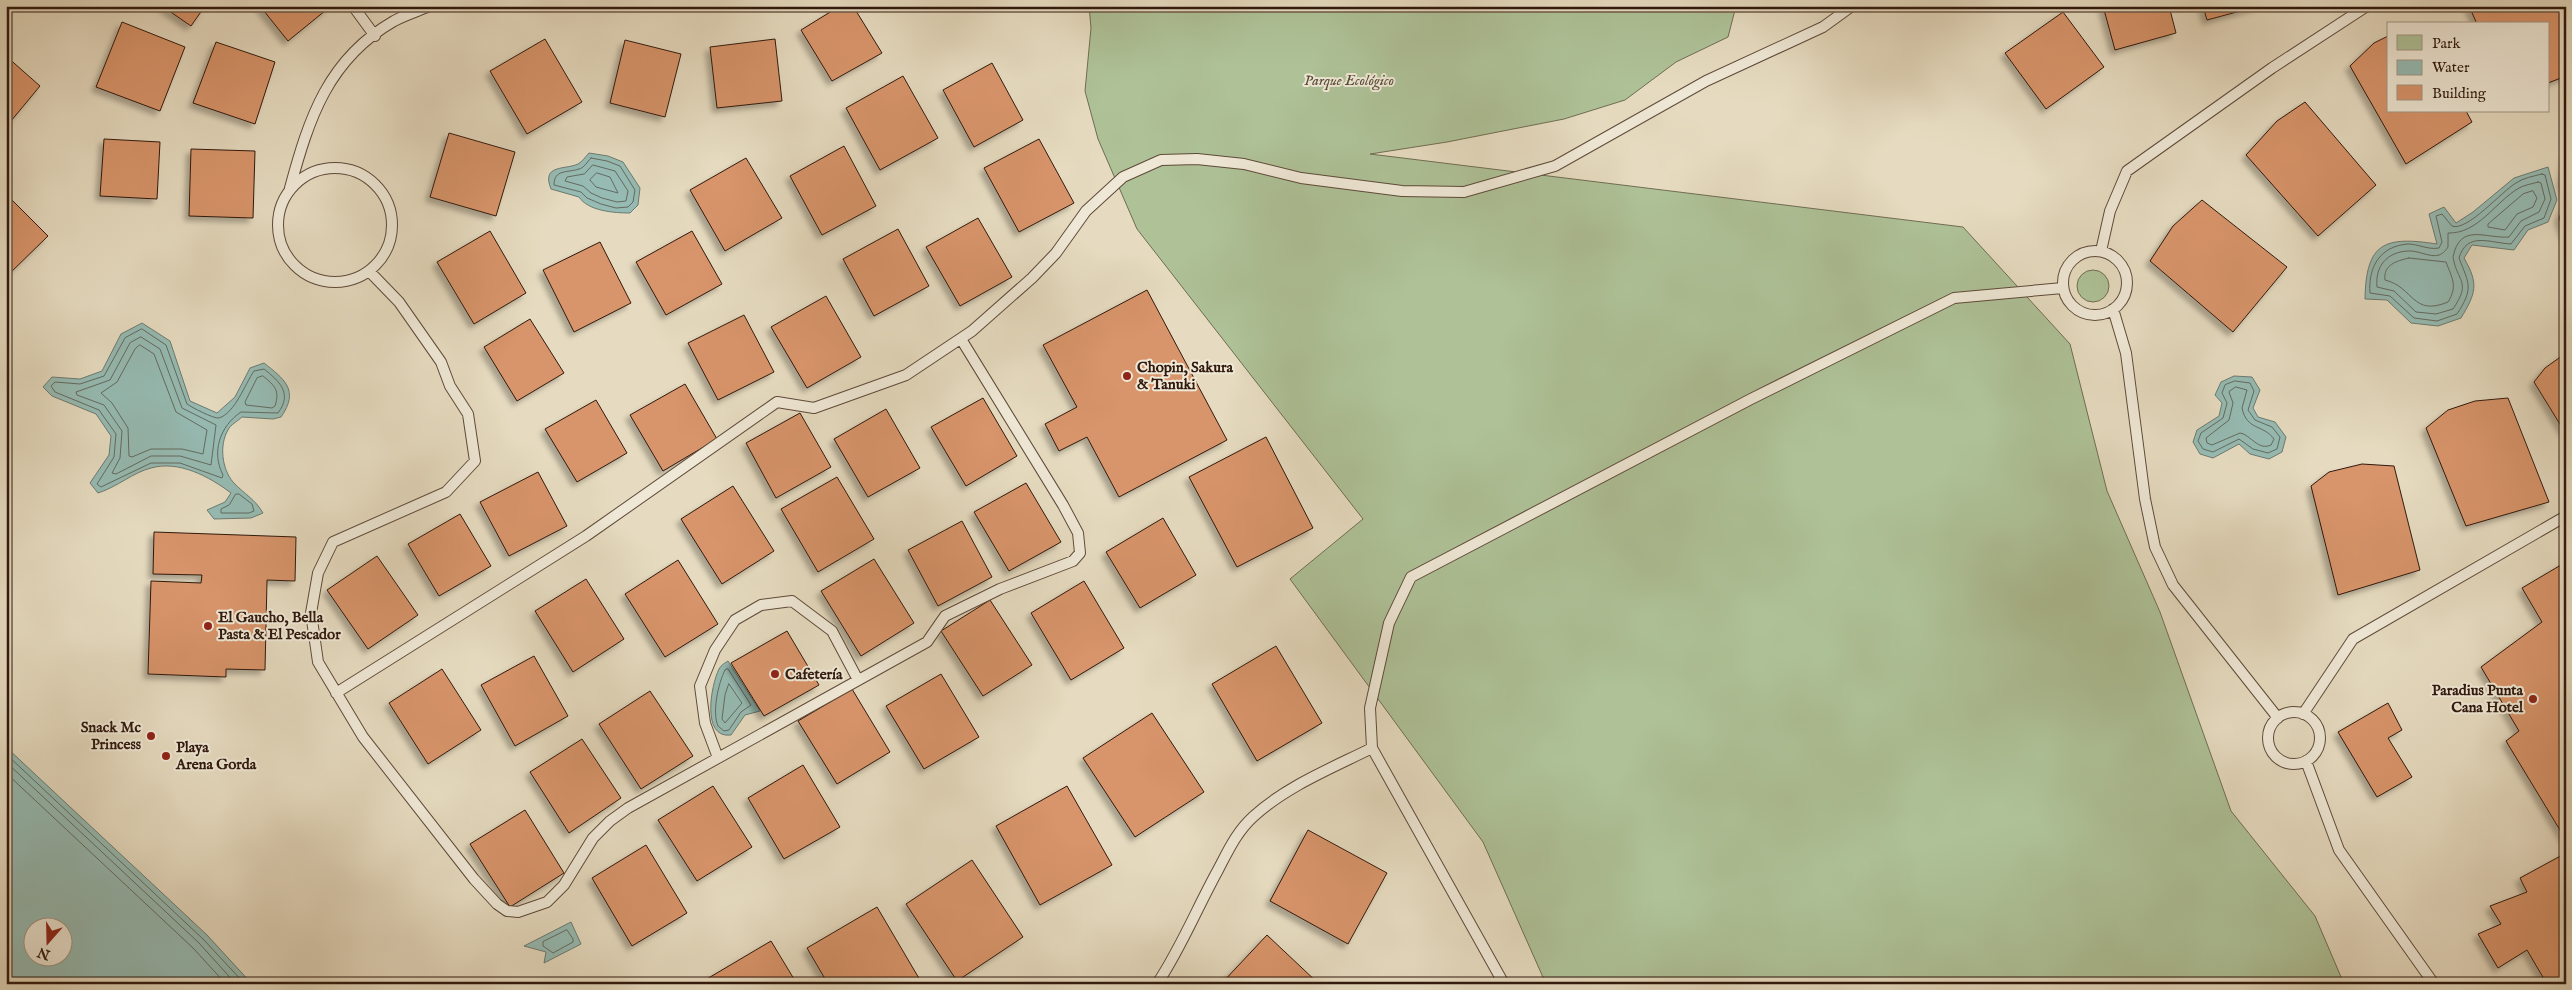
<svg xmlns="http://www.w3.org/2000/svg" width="2572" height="990" viewBox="0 0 2572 990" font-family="'IM FELL English',serif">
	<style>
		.green { fill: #aec197; stroke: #6f6d52 }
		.water { fill: #96bbb3; stroke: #6d7a71; fill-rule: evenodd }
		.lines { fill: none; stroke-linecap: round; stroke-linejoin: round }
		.shore { stroke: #636a60; stroke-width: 1 }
		.building { fill: #d8946a; stroke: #30190e; filter: url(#shadow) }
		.lane-casing { stroke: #5e4a3a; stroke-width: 12 }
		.lane { stroke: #efe8d6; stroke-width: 10 }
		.poi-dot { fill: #8f2418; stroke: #efe8d6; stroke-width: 2 }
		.labels { text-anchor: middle; stroke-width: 4; stroke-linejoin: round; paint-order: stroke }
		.park-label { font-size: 15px; font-style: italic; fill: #564b37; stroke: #efe8d6 }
		.poi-label { font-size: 15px; font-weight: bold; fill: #30190e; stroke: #efe8d6; text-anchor: start }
	</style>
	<defs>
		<filter id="shadow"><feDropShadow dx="-4.5" dy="4.5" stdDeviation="2.5" flood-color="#0004"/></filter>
	</defs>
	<rect width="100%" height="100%" fill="#e6dbc0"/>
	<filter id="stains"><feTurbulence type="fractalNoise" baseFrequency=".004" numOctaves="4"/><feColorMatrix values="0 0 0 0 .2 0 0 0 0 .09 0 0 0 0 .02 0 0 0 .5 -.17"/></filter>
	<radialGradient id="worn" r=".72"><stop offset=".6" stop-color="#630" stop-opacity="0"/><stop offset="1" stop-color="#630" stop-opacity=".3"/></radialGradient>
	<path class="green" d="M1089,6H1736L1728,37L1676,62L1625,100L1564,119L1447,142L1370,154L1963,227L2070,344L2107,491L2160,612L2231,811L2315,916L2344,984H1546L1483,842L1290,579L1363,519L1137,229L1098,139L1085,91L1091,28Z
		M2077 286a16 16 0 1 1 32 0a16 16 0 1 1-32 0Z"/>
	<path class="water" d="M589,153L608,156L623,162L640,188L638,205L630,213C614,213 588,211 579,197L551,189C541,164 565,170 578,164C582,162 586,156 589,153Z
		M2548,167L2557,200L2548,222L2528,230L2514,250L2472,245L2464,258C2479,284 2476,293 2461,318L2438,326L2411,323L2387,300L2365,299C2366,242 2385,236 2437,244L2429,214L2444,207L2456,223L2473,212L2514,178Z
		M142,323L170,341L190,401L217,413L235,397L250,368L264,363C284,379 300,390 281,417L273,419L242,417C238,421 230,425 228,430C219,445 222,469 233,482C244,494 255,499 263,513L251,518L214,519L207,510L225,502L231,493C210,477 179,460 151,468C134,472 117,487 98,493L90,483L109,455L111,436L96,414L52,396L43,387L52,377L80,379L102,371L121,334Z
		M2234,376L2252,377L2260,390L2253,408L2258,417L2275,422L2286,437L2282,452L2269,459L2250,454L2239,444L2213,458L2200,454L2193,442L2197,430L2219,416L2222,403L2215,395L2221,382Z
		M728,661L760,711L745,715L731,735C701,739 711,685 719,669C721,665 725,663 728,661Z
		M6,747L207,935L252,984H6ZM32,928H62V958H32Z
		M571,922L581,944L544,963L546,952L524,946Z"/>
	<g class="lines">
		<path class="shore" d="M591,158L607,161L620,166L635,190L633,202L628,207L616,208L601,204L587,198L581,192L554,185C554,169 567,173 579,169C584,168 587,162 591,158Z
			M593,165L615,171L628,191L626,201L617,202L602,198L591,193L583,186L565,181L567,177L584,174Z
			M597,173L610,177L618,193L596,187L590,180Z
			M2542,174L2545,175L2551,199L2544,218L2525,226L2511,244C2490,243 2467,231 2459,258C2469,284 2474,288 2457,314L2437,321L2414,318L2390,296L2370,293C2368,267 2380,246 2408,244C2418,244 2428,250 2439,248L2442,242L2436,216L2442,214L2452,226C2467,232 2502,191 2516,183C2523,178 2534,176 2542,174Z
			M2538,182L2541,183L2545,199L2539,212L2521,221L2509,237C2486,239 2460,222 2453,257C2457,282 2472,281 2453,309L2436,314L2416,312L2394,291L2377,287C2375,266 2387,252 2408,251C2418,250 2430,258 2439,255C2444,253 2446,250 2448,247V233C2478,234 2495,202 2519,188C2524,185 2532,184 2538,182Z
			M2533,191L2537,198L2533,207L2517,214L2505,230L2488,227V224L2523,194Z
			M2409,258L2446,262C2452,278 2458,286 2448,302C2412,317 2414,287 2385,280C2383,265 2396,261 2409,258Z
			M142,329L166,345L187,404C191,407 214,419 219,418C235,413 245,384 254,371L264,369C279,381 293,393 278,413L241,412C220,426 211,452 223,475L222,478L180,463H151L101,487L97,484L114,457L116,434L99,410L55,392L51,386L55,382L80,384L104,376L125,338Z
			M141,337L160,349L182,408L216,425L211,465L180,456H151L116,474L112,473L120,458L122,431L104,405L77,395L76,392L110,380L130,343Z
			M140,345L154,354L176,412L207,430L203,454L182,449H151L132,457L129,456L128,428L112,403L101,393L117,382L135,349Z
			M263,376C275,386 280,390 275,406L272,408L246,405L245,402L257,378Z
			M2235,381L2250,383L2254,391L2248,410L2255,420L2272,427L2280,437L2277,449L2268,453L2253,449L2239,439L2213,452L2203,449L2198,441L2201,433L2223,418L2227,403L2222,393L2225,385Z
			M2236,387L2247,390L2242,408C2247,431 2263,424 2274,439L2271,445C2258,451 2251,435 2240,433L2212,445L2207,443L2206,438L2229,420L2233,403L2229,392Z
			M236,494H239L252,504L254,511L249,513H221V509L229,505Z
			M728,669L751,705L741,712L729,730L724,731L718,726C712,712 718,684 725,670Z
			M729,684L742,703L725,723L722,719L725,695Z
			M6,754L203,939L245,984
			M6,762L199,943L236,984
			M6,773L193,948L226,984
			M567,930L573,939V942L553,953L543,946V942Z"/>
	</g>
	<path class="building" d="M162,6H205L191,26Z
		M260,6H331L288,41Z
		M840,6H853L882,53L832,81L801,30Z
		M2103,6H2169L2176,33L2115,50Z
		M2203,6H2259L2207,20Z
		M2469,6H2560L2566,19V76L2548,83V24H2477Z
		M2063,12L2104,67L2046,109L2005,53Z
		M122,22L185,47L160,111L96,87Z
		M2388,36V111H2466L2472,122L2406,164L2350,66L2374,43Z
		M545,39L582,102L527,134L490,71Z
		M775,39L782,101L717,108L710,47Z
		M625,40L681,54L665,117L610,103Z
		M216,42L275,62L255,124L193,103Z
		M6,56L40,86L6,127Z
		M992,63L1023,120L974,147L943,90Z
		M903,76L938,138L880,170L846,108Z
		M2305,102L2376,185L2318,236L2246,155L2277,121Z
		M449,133L515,152L496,216L430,197Z
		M104,139L160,142L157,199L100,196Z
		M1039,139L1074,203L1019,232L984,168Z
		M844,146L876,206L822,235L790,176Z
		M191,149L255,151L253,218L189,216Z
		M2566,154V193L2562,183Z
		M746,158L782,218L725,251L690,190Z
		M6,194L48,236L6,277Z
		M2202,200L2287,267L2233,332L2150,261L2173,226Z
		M2566,202V237L2559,218Z
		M978,218L1012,277L960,306L926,247Z
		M898,229L929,286L874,316L843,259Z
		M490,231L526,293L474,324L437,262Z
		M692,231L722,284L666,315L636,262Z
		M600,242L631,303L574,332L543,270Z
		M1147,290L1227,440L1119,497L1087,437L1059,451L1045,424L1077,407L1043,345Z
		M826,296L861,357L807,388L771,327Z
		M744,315L774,372L718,400L688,343Z
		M530,319L564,373L517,401L484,347Z
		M2566,353V434L2534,382L2545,368Z
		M685,384L717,439L663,471L630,415Z
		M983,398L1017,456L966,486L931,427Z
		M2508,398L2549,502L2466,526L2426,428L2448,410L2475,401Z
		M596,400L627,453L577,482L545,429Z
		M886,409L920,468L868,497L834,439Z
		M800,413L831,467L776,498L746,443Z
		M1266,437L1313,528L1237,567L1189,477Z
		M2362,464L2394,466L2420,570L2338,595L2311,486L2329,472Z
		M538,472L567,526L509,556L480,502Z
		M837,477L874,539L818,572L781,509Z
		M1026,483L1061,542L1009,571L974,512Z
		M733,486L774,551L722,584L681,519Z
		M460,514L491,566L439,596L408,544Z
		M1163,518L1196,575L1140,608L1106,552Z
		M962,521L992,577L938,606L908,550Z
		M154,532L296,537L295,581L267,580L265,670L226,669V677L148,674L151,581L201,583L202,575L153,574Z
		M377,556L418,615L368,649L327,590Z
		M874,559L914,623L861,656L821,591Z
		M678,560L718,624L665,657L625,594Z
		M2566,562V840L2506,741L2519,731L2481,667L2542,622L2522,588Z
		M586,579L624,639L573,672L535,611Z
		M1084,581L1124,648L1071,680L1031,613Z
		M990,600L1032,665L983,696L941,631Z
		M787,631L819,685L764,716L731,663Z
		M1276,646L1322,723L1257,761L1212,684Z
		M534,656L568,716L515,746L481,685Z
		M442,669L481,730L428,764L389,703Z
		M941,674L979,737L924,769L886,706Z
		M852,689L890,752L837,784L798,721Z
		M650,691L693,756L641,789L599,724Z
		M2388,703L2402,730L2388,738L2412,777L2377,797L2338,732Z
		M1152,713L1204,792L1135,837L1083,758Z
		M582,739L621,798L569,833L530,772Z
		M803,765L840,827L784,859L748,798Z
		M713,786L752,847L697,881L658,820Z
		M1067,786L1112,865L1040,905L996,826Z
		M525,810L564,873L510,907L470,844Z
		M1308,830L1387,873L1348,944L1270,901Z
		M646,845L687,913L632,946L592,878Z
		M2566,853V984H2536L2544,979L2527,950L2498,968L2478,934L2501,924L2490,906L2527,892L2520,878Z
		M972,860L1023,937L957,981L906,904Z
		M877,907L920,980L914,984H828L807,948Z
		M1267,935L1319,984H1221Z
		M771,941L797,984L700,983Z"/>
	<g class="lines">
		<defs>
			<path id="lane" d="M353,6L375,36
				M278 225a57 57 0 1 1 114 0a57 57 0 1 1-114 0Z
				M290,188C309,118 328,59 394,21C405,15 418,11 430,6
				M2063 283a32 32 0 1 1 64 0a32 32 0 1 1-64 0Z
				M2101,251L2110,211L2127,171L2272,68L2367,6
				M369,271L399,302L441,362L450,386L468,414L475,461L446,492L333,542L318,573L311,613L318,662L363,737L474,879L497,904L507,911L518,912L547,902L564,885L593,838L610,821L628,808L927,642L945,616L1000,589L1073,561L1080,553L1078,533L1063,505L961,339
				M2113,309L2126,353L2145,499L2155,547L2173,585L2278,718
				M336,693L586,536L777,402L814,408L906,375L972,331L1032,278L1056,253L1086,211L1123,177L1161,160L1197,159L1244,164L1301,178L1402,191L1464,192L1555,166L1706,81L1823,27L1852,6
				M2268 738a26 26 0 1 1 52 0a26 26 0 1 1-52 0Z
				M2303,714L2353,639L2566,516
				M718,758L705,723L700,686L715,650L735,620L761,605L792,601L832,631L858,680
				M2306,761L2339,850L2434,984
				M1157,984C1181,948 1197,908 1218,870C1228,851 1237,831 1254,816C1287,786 1332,768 1372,748
				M1504,984L1372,748L1370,708L1389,623L1411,577L1751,399L1954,298L2063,288"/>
		</defs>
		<use href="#lane" class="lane-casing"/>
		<use href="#lane" class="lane"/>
	</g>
	<g class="poi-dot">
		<circle cx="1127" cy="376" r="5"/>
		<circle cx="208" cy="626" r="5"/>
		<circle cx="775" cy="674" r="5"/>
		<circle cx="2533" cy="699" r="5"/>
		<circle cx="151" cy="736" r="5"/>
		<circle cx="166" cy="756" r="5"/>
	</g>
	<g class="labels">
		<g class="park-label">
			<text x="1349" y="85">Parque Ecológico</text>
		</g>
		<g class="poi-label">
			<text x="1137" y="372">Chopin, Sakura<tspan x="1137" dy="17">&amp; Tanuki</tspan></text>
			<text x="218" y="622">El Gaucho, Bella<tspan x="218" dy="17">Pasta &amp; El Pescador</tspan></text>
			<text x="785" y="679">Cafetería</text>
			<text x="2523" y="695" text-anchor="end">Paradius Punta<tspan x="2523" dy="17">Cana Hotel</tspan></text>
			<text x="141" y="732" text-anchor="end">Snack Mc<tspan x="141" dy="17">Princess</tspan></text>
			<text x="176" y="752">Playa<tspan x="176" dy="17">Arena Gorda</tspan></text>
		</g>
	</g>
	<rect width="2572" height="990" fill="none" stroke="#e6dbc0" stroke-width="25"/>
	<rect x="8" y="8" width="2557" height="975" fill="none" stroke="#30190e" stroke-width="2.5"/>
	<rect x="12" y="12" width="2547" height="965" fill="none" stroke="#30190e"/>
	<rect x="2387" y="22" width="162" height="90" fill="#efe8d6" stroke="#a39586"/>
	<rect x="2397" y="35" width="25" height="15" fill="#aec197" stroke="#a39586"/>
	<text x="2432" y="48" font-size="15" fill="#30190e">Park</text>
	<rect x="2397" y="60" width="25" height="15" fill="#96bbb3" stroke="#a39586"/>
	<text x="2432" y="72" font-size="15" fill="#30190e">Water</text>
	<rect x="2397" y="85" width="25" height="15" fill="#d8946a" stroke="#a39586"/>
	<text x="2432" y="98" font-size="15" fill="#30190e">Building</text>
	<g transform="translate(48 942) rotate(200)"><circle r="24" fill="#efe8d6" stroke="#a39586"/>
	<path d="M0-4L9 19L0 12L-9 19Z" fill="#8f2418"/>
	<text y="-8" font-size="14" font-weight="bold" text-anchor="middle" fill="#30190e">N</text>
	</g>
	<rect width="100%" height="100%" filter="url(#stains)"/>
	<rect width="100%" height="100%" fill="url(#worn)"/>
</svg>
